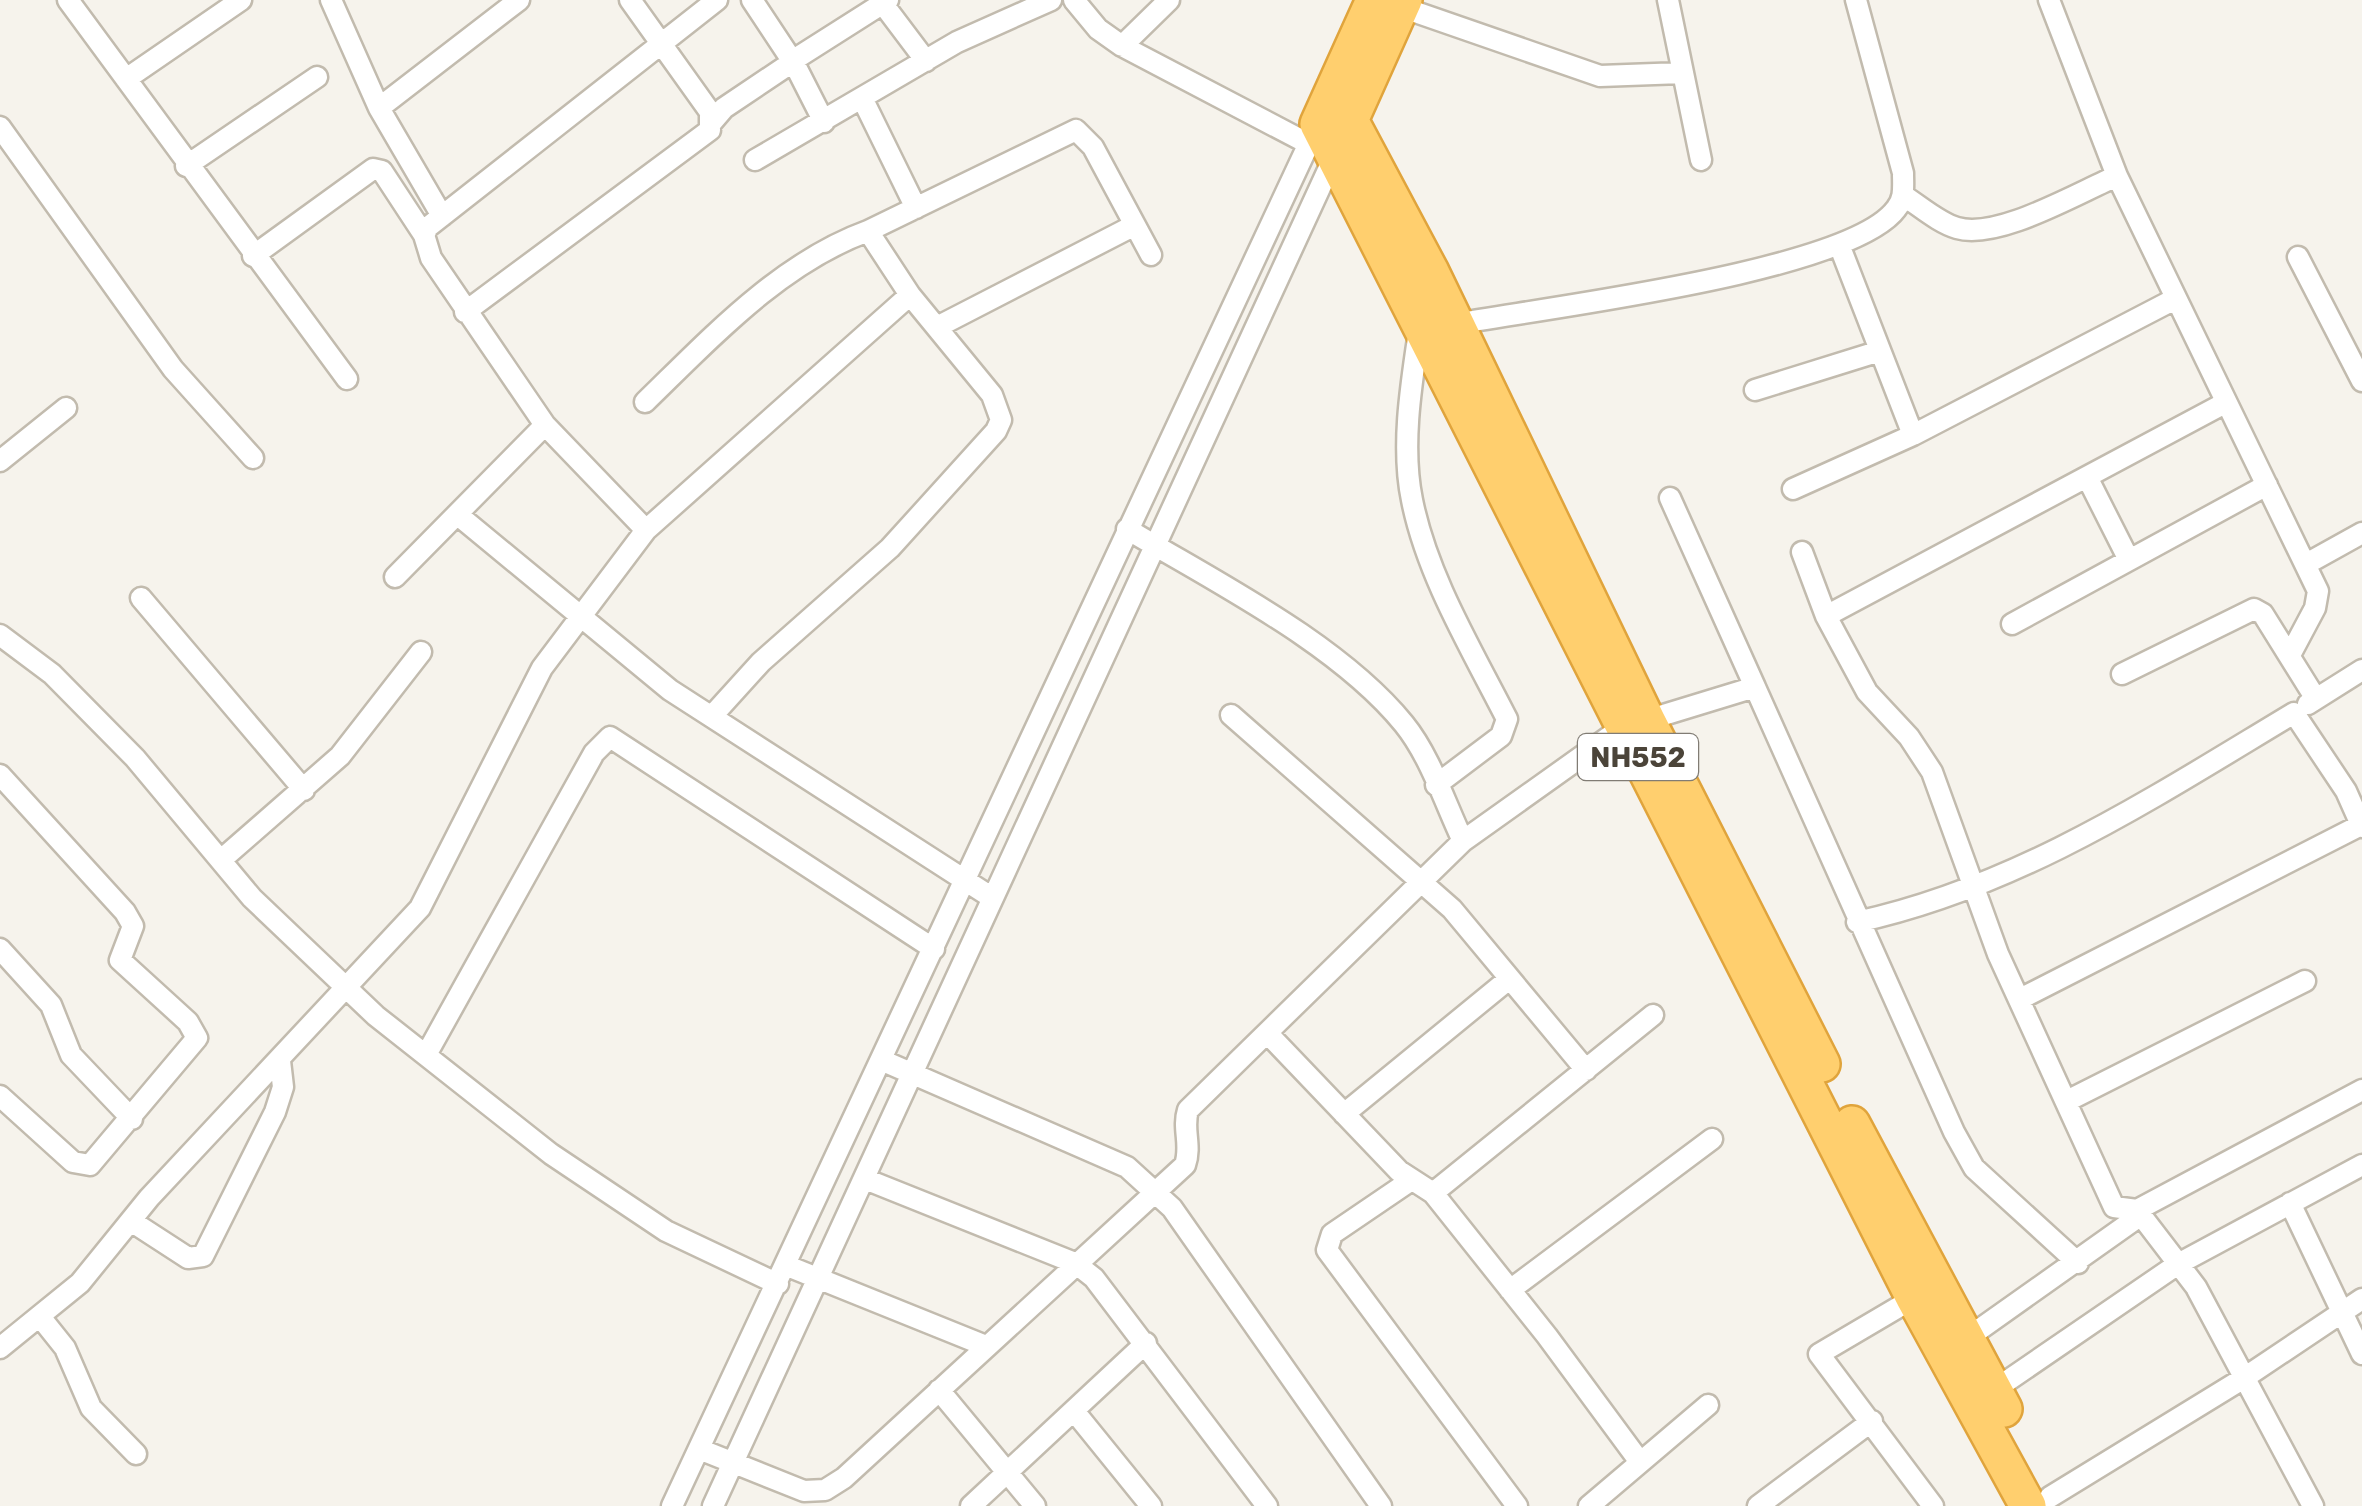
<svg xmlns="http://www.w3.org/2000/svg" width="2362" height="1506" viewBox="0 0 2362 1506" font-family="Rubik,sans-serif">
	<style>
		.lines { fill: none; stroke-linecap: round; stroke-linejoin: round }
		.street-casing { stroke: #c2bbae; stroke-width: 25 }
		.highway-casing { stroke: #e0a43c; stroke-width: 40 }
		.street { stroke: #fff; stroke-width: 20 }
		.highway { stroke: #ffcf6e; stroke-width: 35 }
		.labels { text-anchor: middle; stroke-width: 8; stroke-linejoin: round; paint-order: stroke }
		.shield { fill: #fff; stroke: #817c74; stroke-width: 2.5 }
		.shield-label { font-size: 28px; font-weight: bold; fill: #4b4439 }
	</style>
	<rect width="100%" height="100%" fill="#f6f3ec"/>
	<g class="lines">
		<defs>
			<path id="street" d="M68,0L347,379
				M331,0L379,108L442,216
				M752,0L795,65L824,122
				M880,0L926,61
				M1074,0L1098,29L1122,46L1309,144
				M1668,0L1701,160
				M2049,0L2117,176L2318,591L2315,608L2290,655
				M1401,7L1600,76L1682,73
				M1122,46L1169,0
				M792,61L888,0
				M126,79L241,0
				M863,100L916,208
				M379,108L519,0
				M712,122L724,108L791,63L795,65
				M0,127L173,369L253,458
				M755,160L957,42L1051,0
				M186,166L317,77
				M1904,196C1920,206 1939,223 1957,228C1998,240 2077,193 2117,176
				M868,231L1076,130L1093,147L1151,255
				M1840,247L1913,435
				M253,256L373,169L382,171L424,235
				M2298,257L2362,381
				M465,312L710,130V112L630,0
				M1455,324C1542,308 1849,272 1896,209C1905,198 1903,187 1903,173L1856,0
				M937,327L1135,225
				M1419,332C1411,385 1401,447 1412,500C1427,576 1472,650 1507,719L1501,736L1436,785
				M1755,390L1880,351
				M0,461L66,408
				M2087,477L2129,560
				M1793,489L1913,435L2175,299
				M1670,498L1755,687
				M458,515L670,690L991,897
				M1127,529C1215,582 1338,643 1404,724C1430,756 1445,803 1463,841
				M646,530L545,425L431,258L424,235L428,227L717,0
				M1802,552L1826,616L1867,692L1909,737L1932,772L1998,954L2114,1207L2137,1210L2362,1090
				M2308,563L2362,533
				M395,577L545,425
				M141,598L304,790
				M1826,616L2225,403
				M2012,624L2267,485
				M0,635L52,674L135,758L252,898L376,1016L551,1154L666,1231L778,1284
				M2122,674L2254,609L2263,614L2316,699
				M2308,704L2362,670
				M1231,715L1452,909L1586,1070
				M712,716L761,662L890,548L996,431L1001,420L992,395L910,295
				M1647,720L1755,687L1954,1132L1974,1168L2078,1263
				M0,775L125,912L133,926L120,960L188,1022L197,1038L90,1165L73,1162L0,1096
				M221,860L340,756L421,652
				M1857,922C2018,887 2154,797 2294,713L2346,791L2362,827
				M0,949L51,1005L71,1055L132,1119
				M2020,999L2361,825
				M1269,1035L1399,1171L1433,1193L1547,1336L1640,1462
				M426,1055L594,753L610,737L934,949
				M881,1060L1127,1167L1172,1208L1381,1506
				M2067,1101L2305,981
				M1344,1114L1509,979
				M865,1179L1075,1263L1094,1278L1267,1506
				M1410,1181L1332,1234L1327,1250L1517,1506
				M1433,1193L1653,1015
				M2290,1203L2362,1354
				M2137,1210L2196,1287L2313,1506
				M131,1221L188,1258L203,1256L275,1112L283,1087L280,1061
				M785,1265L986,1346
				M1510,1290L1712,1139
				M1914,1298L1819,1354L1933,1506
				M41,1318L65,1348L91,1408L136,1454
				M1966,1339L2141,1215
				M0,1348L80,1283L149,1198L420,908L542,668L646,530L910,295L868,231C780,263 711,338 645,402
				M939,1390L1035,1506
				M1994,1390L2178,1264L2362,1165
				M1074,1411L1151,1506
				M699,1449L804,1491L825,1490L844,1478L1185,1165C1192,1145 1182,1129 1188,1110L1463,841L1623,727
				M2050,1497L2244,1378L2362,1299
				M672,1506L1318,124
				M713,1506L1335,155
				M971,1506L1146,1343
				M1589,1506L1708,1405
				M1758,1506L1872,1421"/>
			<path id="highway" d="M1374,0L1318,124L1914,1298L2028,1506
				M1334,90L1431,272L1647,720L1822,1064
				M1343,136L1404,0
				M1852,1124L2004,1409"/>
		</defs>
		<use href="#street" class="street-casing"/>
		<use href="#highway" class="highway-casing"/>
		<use href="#street" class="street"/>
		<use href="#highway" class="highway"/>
	</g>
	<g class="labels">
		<rect class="shield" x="1578" y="734" width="120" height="46" rx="8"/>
		<g class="shield-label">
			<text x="1638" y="767">NH552</text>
		</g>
	</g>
</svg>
